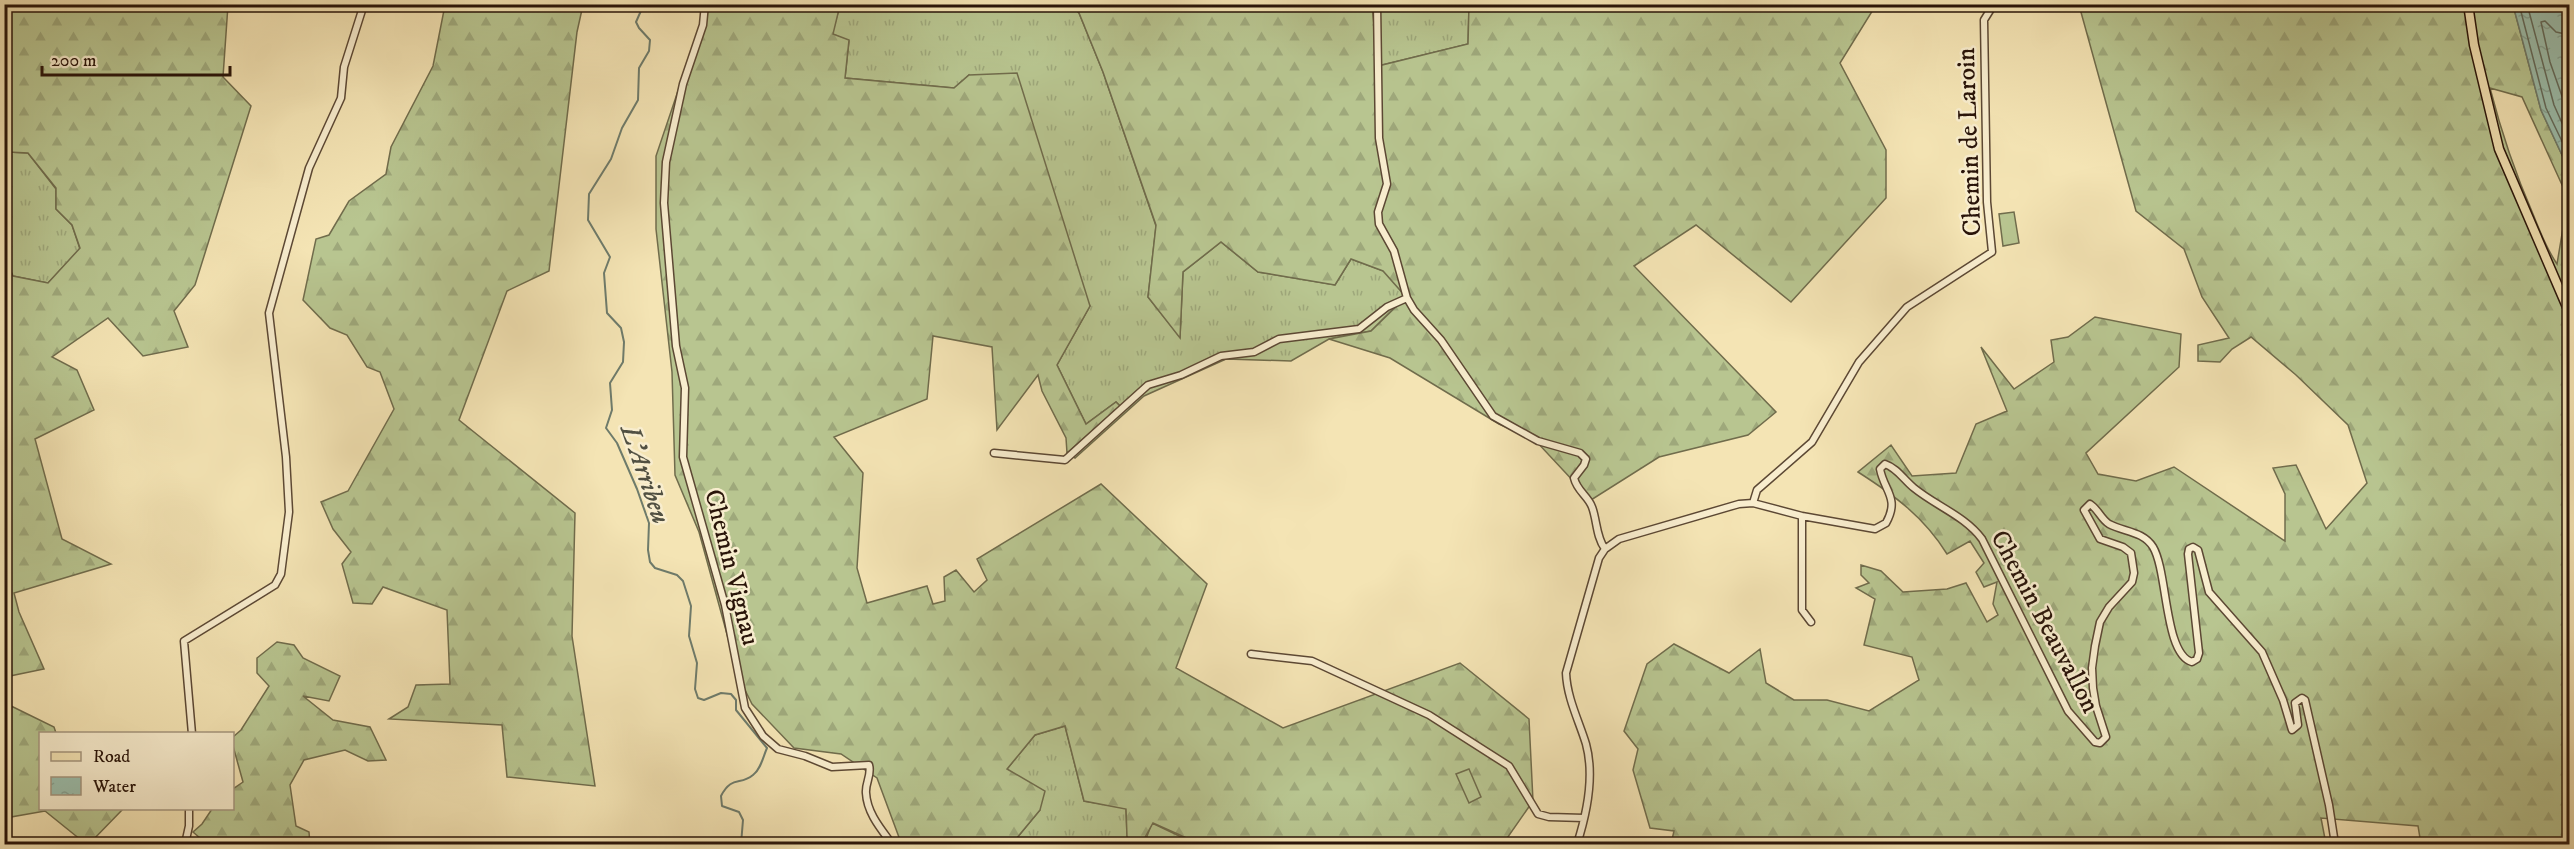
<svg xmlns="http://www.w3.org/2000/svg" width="2574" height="849" viewBox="0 0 2574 849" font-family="'IM FELL DW Pica',serif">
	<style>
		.grass { fill: url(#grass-tufts); stroke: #706c4c; stroke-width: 1.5 }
		.forest { fill: url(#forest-firs); stroke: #706c4c; stroke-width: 1.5; fill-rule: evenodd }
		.garden { fill: #b8c590; stroke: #706c4c; stroke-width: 1.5 }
		.water { fill: url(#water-ripples); stroke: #6e7b6b; stroke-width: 1.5 }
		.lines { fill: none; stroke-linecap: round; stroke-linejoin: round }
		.shore { stroke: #626a5b; stroke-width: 1.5 }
		.stream { stroke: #6e7b6b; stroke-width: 2 }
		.minor-casing { stroke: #5c4834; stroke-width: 9 }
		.major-casing { stroke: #291409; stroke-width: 11 }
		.minor { stroke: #f8edce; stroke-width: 6 }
		.major { stroke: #f4e4b4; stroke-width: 8 }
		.labels { text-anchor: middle; stroke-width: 5; stroke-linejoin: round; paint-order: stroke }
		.street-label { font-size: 26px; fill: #291409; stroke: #f8edce }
		.water-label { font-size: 27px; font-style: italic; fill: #515042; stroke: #f8edce }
	</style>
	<defs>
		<pattern id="grass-tufts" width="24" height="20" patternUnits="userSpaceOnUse" patternTransform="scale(1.5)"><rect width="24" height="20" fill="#b8c590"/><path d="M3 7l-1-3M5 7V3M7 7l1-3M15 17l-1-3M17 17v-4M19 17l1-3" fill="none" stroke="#9ea87b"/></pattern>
		<pattern id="forest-firs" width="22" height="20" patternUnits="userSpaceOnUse" patternTransform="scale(1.5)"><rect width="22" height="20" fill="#b8c590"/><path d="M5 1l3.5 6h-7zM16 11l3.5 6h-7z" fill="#9ea87b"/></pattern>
		<pattern id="water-ripples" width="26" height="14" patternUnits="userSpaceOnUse" patternTransform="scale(1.5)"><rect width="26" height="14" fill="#9cbfad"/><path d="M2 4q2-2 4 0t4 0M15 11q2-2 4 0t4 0" fill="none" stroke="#86a394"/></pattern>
	</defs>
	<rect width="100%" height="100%" fill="#f4e4b4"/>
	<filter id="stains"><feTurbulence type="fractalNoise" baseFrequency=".00333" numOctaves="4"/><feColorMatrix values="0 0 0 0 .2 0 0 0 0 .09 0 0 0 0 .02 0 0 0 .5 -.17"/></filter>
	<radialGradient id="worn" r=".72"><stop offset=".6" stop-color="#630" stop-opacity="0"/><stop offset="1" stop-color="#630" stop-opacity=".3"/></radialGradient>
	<path class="grass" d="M840,5H1072L1079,13L1103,72L1156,226L1148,297L1180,337L1183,272L1221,242L1258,272L1335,285L1351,259L1384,271L1406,296L1371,331L1329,339L1291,361L1226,359L1144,396L1075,458L1067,453L1120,406L1116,402L1086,424L1057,365L1090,306L969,75L954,88L845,78L849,41L832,34Z
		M1372,5H1469L1468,44L1378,66Z
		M8,152L28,153L56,189V209L72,225L80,249L48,283L13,276L5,259V156Z
		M1065,726L1084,801L1126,808L1127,836L1130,844H1019L1016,839L1040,810L1007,769L1035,735Z
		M1152,823L1194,843L1200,844H1144Z"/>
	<path class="forest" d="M5,4L228,5L223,77L251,106L195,285L174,311L188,347L143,356L108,318L52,357L77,370L94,410L35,439L62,539L111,564L14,593L19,612L44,669L5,677V259L13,276L48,283L80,248L72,225L56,209V188L28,153L8,152L5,156Z
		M445,5H583L577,32L549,271L507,291L459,420L575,513L572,636L595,786L507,777L502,725L389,719L408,707L416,685L450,684L447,610L383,587L372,604L353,603L342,564L351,552L333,529L321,502L348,491L394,409L380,372L367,367L347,335L330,328L303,300L316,239L329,235L349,201L386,174L391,147L433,66Z
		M707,5H840L833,34L849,40L845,78L954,88L969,75L1017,73L1090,306L1057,365L1086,424L1116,402L1120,406L1067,453L1066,438L1042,391L1038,375L997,430L992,347L933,336L927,399L834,437L863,473L857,568L867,603L927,586L933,604L945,601L944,577L956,570L974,592L987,580L977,559L1101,484L1207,584L1176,668L1283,728L1460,663L1529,719L1533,801L1503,844H1200L1153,823L1143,841L1144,844H1130L1127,836L1126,809L1084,801L1065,726L1035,735L1007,769L1045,791L1040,810L1016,839L1019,844H898L900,840L877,778L841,754L794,748L752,704L739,678L699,532L675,475L672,372L656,229V156Z
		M1072,5H1372L1378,66L1468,44L1469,5H1876L1840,63L1886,150V198L1791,302L1696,225L1634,266L1776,412L1748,435L1659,457L1591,500L1535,440L1499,424L1390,358L1329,339L1371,331L1406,297L1383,271L1351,259L1335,285L1258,272L1221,242L1183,272L1180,338L1148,297L1156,225L1103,72L1079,13Z
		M2079,5H2513L2541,110L2569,170V844H2421L2418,826L2321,818L2326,844H1671L1674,831L1650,828L1633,770L1638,749L1624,731L1647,664L1674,644L1729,673L1760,649L1766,683L1794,700H1827L1869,711L1919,680L1912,657L1864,645L1875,599L1856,588L1869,583L1861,575V565L1881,571L1903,592L1947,589L1966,583L1987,622L1998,615L1993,604L1997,582L1984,587L1976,572L1984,563L1970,541L1947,554C1924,517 1894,495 1858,472L1891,445L1912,476L1956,473L1976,424L2007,411L1981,347L2014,389L2054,362L2051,340L2068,337L2095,317L2181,334L2179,367L2086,453L2098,474L2136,481L2174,467L2285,541V494L2273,468L2296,465L2326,529L2367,483L2348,425L2296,375L2251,337L2232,349L2220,362L2198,361V345L2229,338L2202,297L2184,249L2136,211ZM2490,88L2522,97L2568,198L2557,264C2546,248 2540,231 2533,214C2515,173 2501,131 2490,88Z
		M277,642L294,645L303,658L340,676L329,701L303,696L333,720L370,727L386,760L368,761L345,750L304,760L290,785L296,826L309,832L310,844H207L193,832L202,824L212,809L232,808L233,789L243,782L233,746V737L241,730L269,686L257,673V658Z
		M5,703L54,727L56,733L40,734V808L123,809L89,844H86L45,811L5,818Z"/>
	<path class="garden" d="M2014,212L2019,243L2003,246L1999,214Z
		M1469,769L1481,797L1469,803L1456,774Z"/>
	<path class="water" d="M2513,5H2565L2570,24L2569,170L2541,110Z"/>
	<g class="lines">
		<path class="shore" d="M2519,4L2546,108L2570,158
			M2527,4L2554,105L2570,141
			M2570,35L2556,32L2545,21L2541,22L2550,62L2570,119"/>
		<path class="stream" d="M644,4L636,22L639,28L650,40L649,51L639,68L638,100L622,128L611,159L589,194L588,220L610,257L604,273L607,313L621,328L624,342L623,362L610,383L612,410L606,428L617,443L637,489L649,523L648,550L650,562L655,568L677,575L683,581L691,606L689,636L697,663L695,689L698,698L704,700L721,693L731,694L736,700V710L767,748C763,757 761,769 753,775C740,786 732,775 721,796L722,806L739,812L743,820L741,844"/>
		<defs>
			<path id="minor" d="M705,4L703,25L683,84L666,162L664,203L676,346L685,388L683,457L725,605L745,708L763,736L778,749L805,756L832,767L869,765C872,775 865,783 866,793C867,813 881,829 892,844
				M1377,4L1379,138L1387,184L1378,212L1379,224L1394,251L1407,298L1414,310L1441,340L1493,416L1538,441L1580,453L1586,459L1584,465L1574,478C1577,491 1588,496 1592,507C1597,520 1596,537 1605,549
				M994,453L1065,460L1148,385L1181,375L1221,356L1254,352L1279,339L1359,329L1387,307L1407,298
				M1753,503L1757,490L1812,442L1859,362L1907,307L1992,252L1987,202L1984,20L1994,4
				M1802,516V610L1811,622
				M1251,654L1312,661L1429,715L1509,766L1538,814L1549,817L1584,818
				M192,734L184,641L275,585L281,574L289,512L286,457L269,313L309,168L341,98L344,67L364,4
				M185,844L189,826V808
				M1577,844C1587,813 1595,777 1586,744C1579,721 1567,698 1566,673L1599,558L1605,549L1619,539L1739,504L1753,503L1802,516L1875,529L1886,523C1900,498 1884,491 1880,469L1885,464C1897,468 1904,480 1914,488C1936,506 1965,516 1982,539L2068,711L2095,742L2100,743L2106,737L2096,706L2093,688L2092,668L2095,646L2100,622L2109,607L2132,582L2134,573L2131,553L2123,547L2100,539L2084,510L2090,504C2098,509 2101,519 2109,524C2124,532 2143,531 2153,547C2168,572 2164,654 2192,662L2197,659L2199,653L2188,554L2189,549L2193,547L2198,550L2209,592L2262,652L2283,700L2292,730L2298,725L2295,703L2302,698L2305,700L2329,805L2335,844"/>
			<path id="major" d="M2468,4L2474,45L2499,149L2570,314"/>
		</defs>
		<use href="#minor" class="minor-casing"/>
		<use href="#major" class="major-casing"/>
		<use href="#minor" class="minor"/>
		<use href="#major" class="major"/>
	</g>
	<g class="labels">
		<g class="street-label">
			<text transform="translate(1968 142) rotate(-92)" y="9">Chemin de Laroin</text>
			<text transform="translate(733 567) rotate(76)" y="9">Chemin Vignau</text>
			<text transform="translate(2046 621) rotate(62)" y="9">Chemin Beauvallon</text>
		</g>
		<g class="water-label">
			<text transform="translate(646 474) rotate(71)" y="9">L'Arribeu</text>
		</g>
	</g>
	<rect width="2574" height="849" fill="none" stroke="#f4e4b4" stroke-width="24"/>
	<rect x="6" y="6" width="2562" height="837" fill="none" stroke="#291409" stroke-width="3"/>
	<rect x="12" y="12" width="2550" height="825" fill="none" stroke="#291409" stroke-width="1.5"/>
	<rect x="39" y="732" width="195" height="78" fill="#f8edce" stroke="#a5967f" stroke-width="1.5"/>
	<rect x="51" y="752" width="30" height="9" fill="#f4e4b4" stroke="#a5967f" stroke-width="1.5"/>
	<text x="93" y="762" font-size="18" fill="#291409">Road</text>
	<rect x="51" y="777" width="30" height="18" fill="url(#water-ripples)" stroke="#a5967f" stroke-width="1.5"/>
	<text x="93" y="792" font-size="18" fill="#291409">Water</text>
	<path d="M42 66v9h188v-9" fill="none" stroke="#291409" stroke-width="3"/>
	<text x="51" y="66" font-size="18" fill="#291409" stroke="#f8edce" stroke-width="4.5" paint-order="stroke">200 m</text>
	<rect width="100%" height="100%" filter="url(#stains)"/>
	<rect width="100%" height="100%" fill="url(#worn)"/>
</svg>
